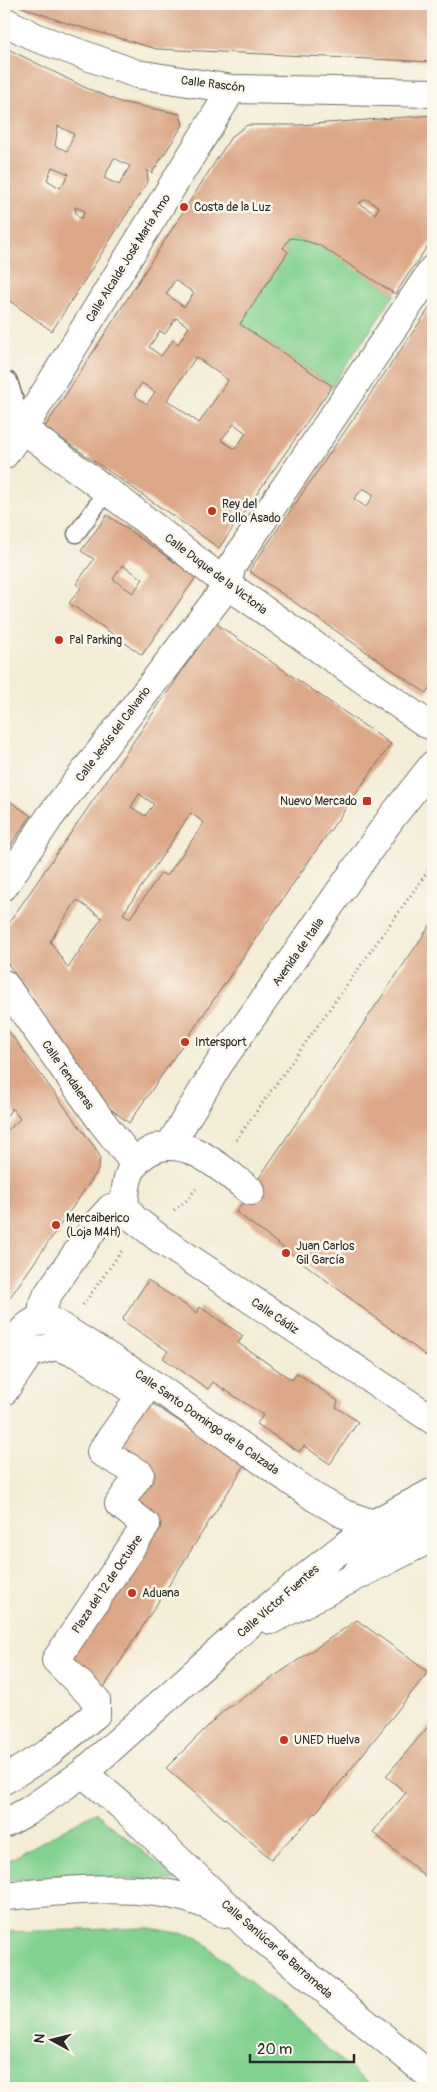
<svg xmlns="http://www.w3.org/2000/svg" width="437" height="2092" viewBox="0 0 437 2092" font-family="Pangolin,sans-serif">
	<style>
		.green { fill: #82d190; stroke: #567e5e }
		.building { fill: #dca786; fill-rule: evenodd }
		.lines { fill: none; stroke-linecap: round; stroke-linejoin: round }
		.lane-casing { stroke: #716f67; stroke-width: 19 }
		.street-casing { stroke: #716f67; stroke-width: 30 }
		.secondary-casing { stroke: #716f67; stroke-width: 30 }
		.primary-casing { stroke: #716f67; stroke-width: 30 }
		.path { stroke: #716f67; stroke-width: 3; stroke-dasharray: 1 4; stroke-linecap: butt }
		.lane { stroke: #fff; stroke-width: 16 }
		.street { stroke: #fff; stroke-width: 28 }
		.secondary { stroke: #fff; stroke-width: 28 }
		.primary { stroke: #fff; stroke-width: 28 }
		.poi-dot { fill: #c8321e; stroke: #fbf7ec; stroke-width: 2 }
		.labels { text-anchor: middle; stroke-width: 5; stroke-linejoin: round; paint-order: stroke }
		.street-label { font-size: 12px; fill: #2b2b2b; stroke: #fbf7ec }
		.poi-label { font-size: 12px; fill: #2b2b2b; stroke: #fbf7ec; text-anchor: start }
	</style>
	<rect width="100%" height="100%" fill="#fbf7ec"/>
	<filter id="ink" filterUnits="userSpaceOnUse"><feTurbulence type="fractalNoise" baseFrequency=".02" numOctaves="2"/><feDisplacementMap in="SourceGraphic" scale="10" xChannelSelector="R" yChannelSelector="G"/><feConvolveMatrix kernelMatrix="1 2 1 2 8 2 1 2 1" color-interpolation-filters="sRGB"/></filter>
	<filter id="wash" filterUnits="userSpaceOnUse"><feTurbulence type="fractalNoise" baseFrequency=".0096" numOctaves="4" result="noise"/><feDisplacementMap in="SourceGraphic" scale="20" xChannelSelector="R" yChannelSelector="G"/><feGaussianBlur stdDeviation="1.12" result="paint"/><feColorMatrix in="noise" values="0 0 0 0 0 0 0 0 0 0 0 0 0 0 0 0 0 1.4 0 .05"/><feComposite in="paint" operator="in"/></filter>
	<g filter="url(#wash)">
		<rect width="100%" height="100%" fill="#f3edd7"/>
		<path class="green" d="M290,238C323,240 367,276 395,294L332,386L240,324L288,252L283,248Z
			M95,1812L179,1881L93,1877L4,1881V1863Z
			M149,1928L196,1936L373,2088H4V1932Z"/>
		<g id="blocks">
			<path class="building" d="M14,4H433V62L157,49L63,22Z
				M4,47L84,87L120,102L180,114L183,125L152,173L147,170L148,181L52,331L4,297ZM58,126L74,134L67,151L55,146ZM114,158L130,166L119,185L104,178ZM52,167L69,174L60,188L47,180ZM75,207L85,211L81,219L76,214Z
				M433,115V238L395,294L319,245L298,239L290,238L283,248L288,252L240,324L332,386L219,548L45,427L231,137L247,125H300ZM366,199L379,207L375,214L359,203ZM175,280L194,293L184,307L166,294ZM176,318L189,327L178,344L173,340L161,356L149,347L160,331L165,334ZM196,357L228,380L199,423L167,400ZM142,383L155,392L147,404L134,395ZM234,424L246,433L235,449L221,440Z
				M433,303V682L426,693L249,571ZM363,488L374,495L366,507L354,499Z
				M107,515L196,577L142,655L69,603L81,588L76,584L94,559L81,551ZM122,565L143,579L133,593L113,579Z
				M215,623L391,744L315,852L129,1123L107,1106L4,958V930ZM139,794L154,804L145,816L131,807ZM191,813L204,823L167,876L161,873L130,918L123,914ZM77,900L102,918L68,968L50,941Z
				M4,797L31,816L4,855Z
				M433,921V1361L236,1212Z
				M4,1025L96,1149L100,1157L99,1168L95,1175L4,1306V1133L20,1119L12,1108L4,1120Z
				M148,1280L197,1313L200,1307L243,1336L238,1343L292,1380L297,1373L338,1401L336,1407L358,1422L330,1464L304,1446L299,1452L257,1424L263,1415L213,1382L208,1389L163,1358L168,1351L122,1320Z
				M141,1396L245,1465L96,1700L56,1660L146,1525L119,1504L140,1474L101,1452Z
				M357,1620L428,1672L319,1809L271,1859L166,1768L222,1712Z
				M433,1721V1883L373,1832L406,1793L386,1776Z"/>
		</g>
	</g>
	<g filter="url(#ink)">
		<use href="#blocks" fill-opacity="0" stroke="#716f67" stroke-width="1"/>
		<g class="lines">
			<defs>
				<path id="lane" d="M9,381L23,427L21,428
					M76,534L107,491"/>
				<path id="street" d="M4,21L37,38L137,74L232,89L433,93
					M4,415L126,505L228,585L427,724L433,726
					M4,455L29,419L232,89
					M4,886L49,818L228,585L231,567L433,269
					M4,984L102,1122L135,1164
					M170,1145L219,1064L392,817L433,765
					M124,1204L133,1218L160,1239L433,1420
					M124,1204C126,1182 128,1163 150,1151C186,1132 223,1171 251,1191
					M42,1319L43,1306L48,1294L99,1221L111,1208L124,1204
					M4,1391L30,1353L56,1346L76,1353L92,1362L141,1396L101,1452L140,1474L119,1504L146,1525L56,1660L96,1700V1714L48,1753L4,1780
					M355,1576C372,1545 402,1533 433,1519"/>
				<path id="secondary" d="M4,1359C16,1341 26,1315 51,1321L157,1387L314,1497L344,1514L373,1524
					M83,1773L123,1807L252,1930L433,2078
					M4,1896C73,1891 163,1877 225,1914"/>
				<path id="primary" d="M271,1620L433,1537
					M4,1824L28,1811L83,1773L264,1611L313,1571L373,1524L433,1492"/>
			</defs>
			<use href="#lane" class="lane-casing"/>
			<use href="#street" class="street-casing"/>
			<use href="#secondary" class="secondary-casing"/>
			<use href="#primary" class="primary-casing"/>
			<path class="path" d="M236,1140L433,864
				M174,1210L185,1202L196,1189
				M83,1305L123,1249"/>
			<use href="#lane" class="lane"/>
			<use href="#street" class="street"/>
			<use href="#secondary" class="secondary"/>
			<use href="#primary" class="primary"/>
		</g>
	</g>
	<g class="poi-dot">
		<circle cx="184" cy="207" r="5"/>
		<circle cx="212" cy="511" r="5"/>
		<circle cx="59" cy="640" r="5"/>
		<rect x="362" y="796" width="10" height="10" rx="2.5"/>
		<circle cx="185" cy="1042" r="5"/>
		<circle cx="56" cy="1225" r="5"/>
		<circle cx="286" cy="1253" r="5"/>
		<circle cx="132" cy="1593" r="5"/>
		<circle cx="284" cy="1740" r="5"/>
	</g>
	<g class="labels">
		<g class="street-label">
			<text transform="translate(213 84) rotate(7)" y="4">Calle Rascón</text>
			<text transform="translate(128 258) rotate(-58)" y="4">Calle Alcalde José María Amo</text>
			<text transform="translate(216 574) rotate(37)" y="4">Calle Duque de la Victoria</text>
			<text transform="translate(113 734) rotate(-53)" y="4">Calle Jesús del Calvario</text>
			<text transform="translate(298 952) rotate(-55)" y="4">Avenida de Italia</text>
			<text transform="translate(68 1075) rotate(55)" y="4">Calle Tendaleras</text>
			<text transform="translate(275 1316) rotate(34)" y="4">Calle Cádiz</text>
			<text transform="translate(207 1422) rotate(35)" y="4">Calle Santo Domingo de la Calzada</text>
			<text transform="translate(107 1584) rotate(-56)" y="4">Plaza del 12 de Octubre</text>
			<text transform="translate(278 1601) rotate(-41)" y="4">Calle Víctor Fuentes</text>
			<text transform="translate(277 1949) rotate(41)" y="4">Calle Sanlúcar de Barrameda</text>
		</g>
		<g class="poi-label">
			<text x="194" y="211">Costa de la Luz</text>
			<text x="222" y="508">Rey del<tspan x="222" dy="14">Pollo Asado</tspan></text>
			<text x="69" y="644">Pal Parking</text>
			<text x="357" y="805" text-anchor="end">Nuevo Mercado</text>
			<text x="195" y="1046">Intersport</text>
			<text x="66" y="1222">Mercaiberico<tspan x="66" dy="14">(Loja M4H)</tspan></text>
			<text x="296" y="1250">Juan Carlos<tspan x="296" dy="14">Gil García</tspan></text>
			<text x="142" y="1597">Aduana</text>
			<text x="294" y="1744">UNED Huelva</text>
		</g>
	</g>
	<rect width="437" height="2092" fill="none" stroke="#fbf7ec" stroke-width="20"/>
	<g transform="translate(52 2040) rotate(277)" stroke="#fbf7ec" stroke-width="4" paint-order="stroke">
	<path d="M0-4L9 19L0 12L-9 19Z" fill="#2b2b2b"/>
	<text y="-8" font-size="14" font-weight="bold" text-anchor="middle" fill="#2b2b2b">N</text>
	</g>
	<path d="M250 2054v8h104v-8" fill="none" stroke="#2b2b2b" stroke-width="2.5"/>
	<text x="257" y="2054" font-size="15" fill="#2b2b2b" stroke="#fbf7ec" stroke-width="4" paint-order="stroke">20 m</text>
</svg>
